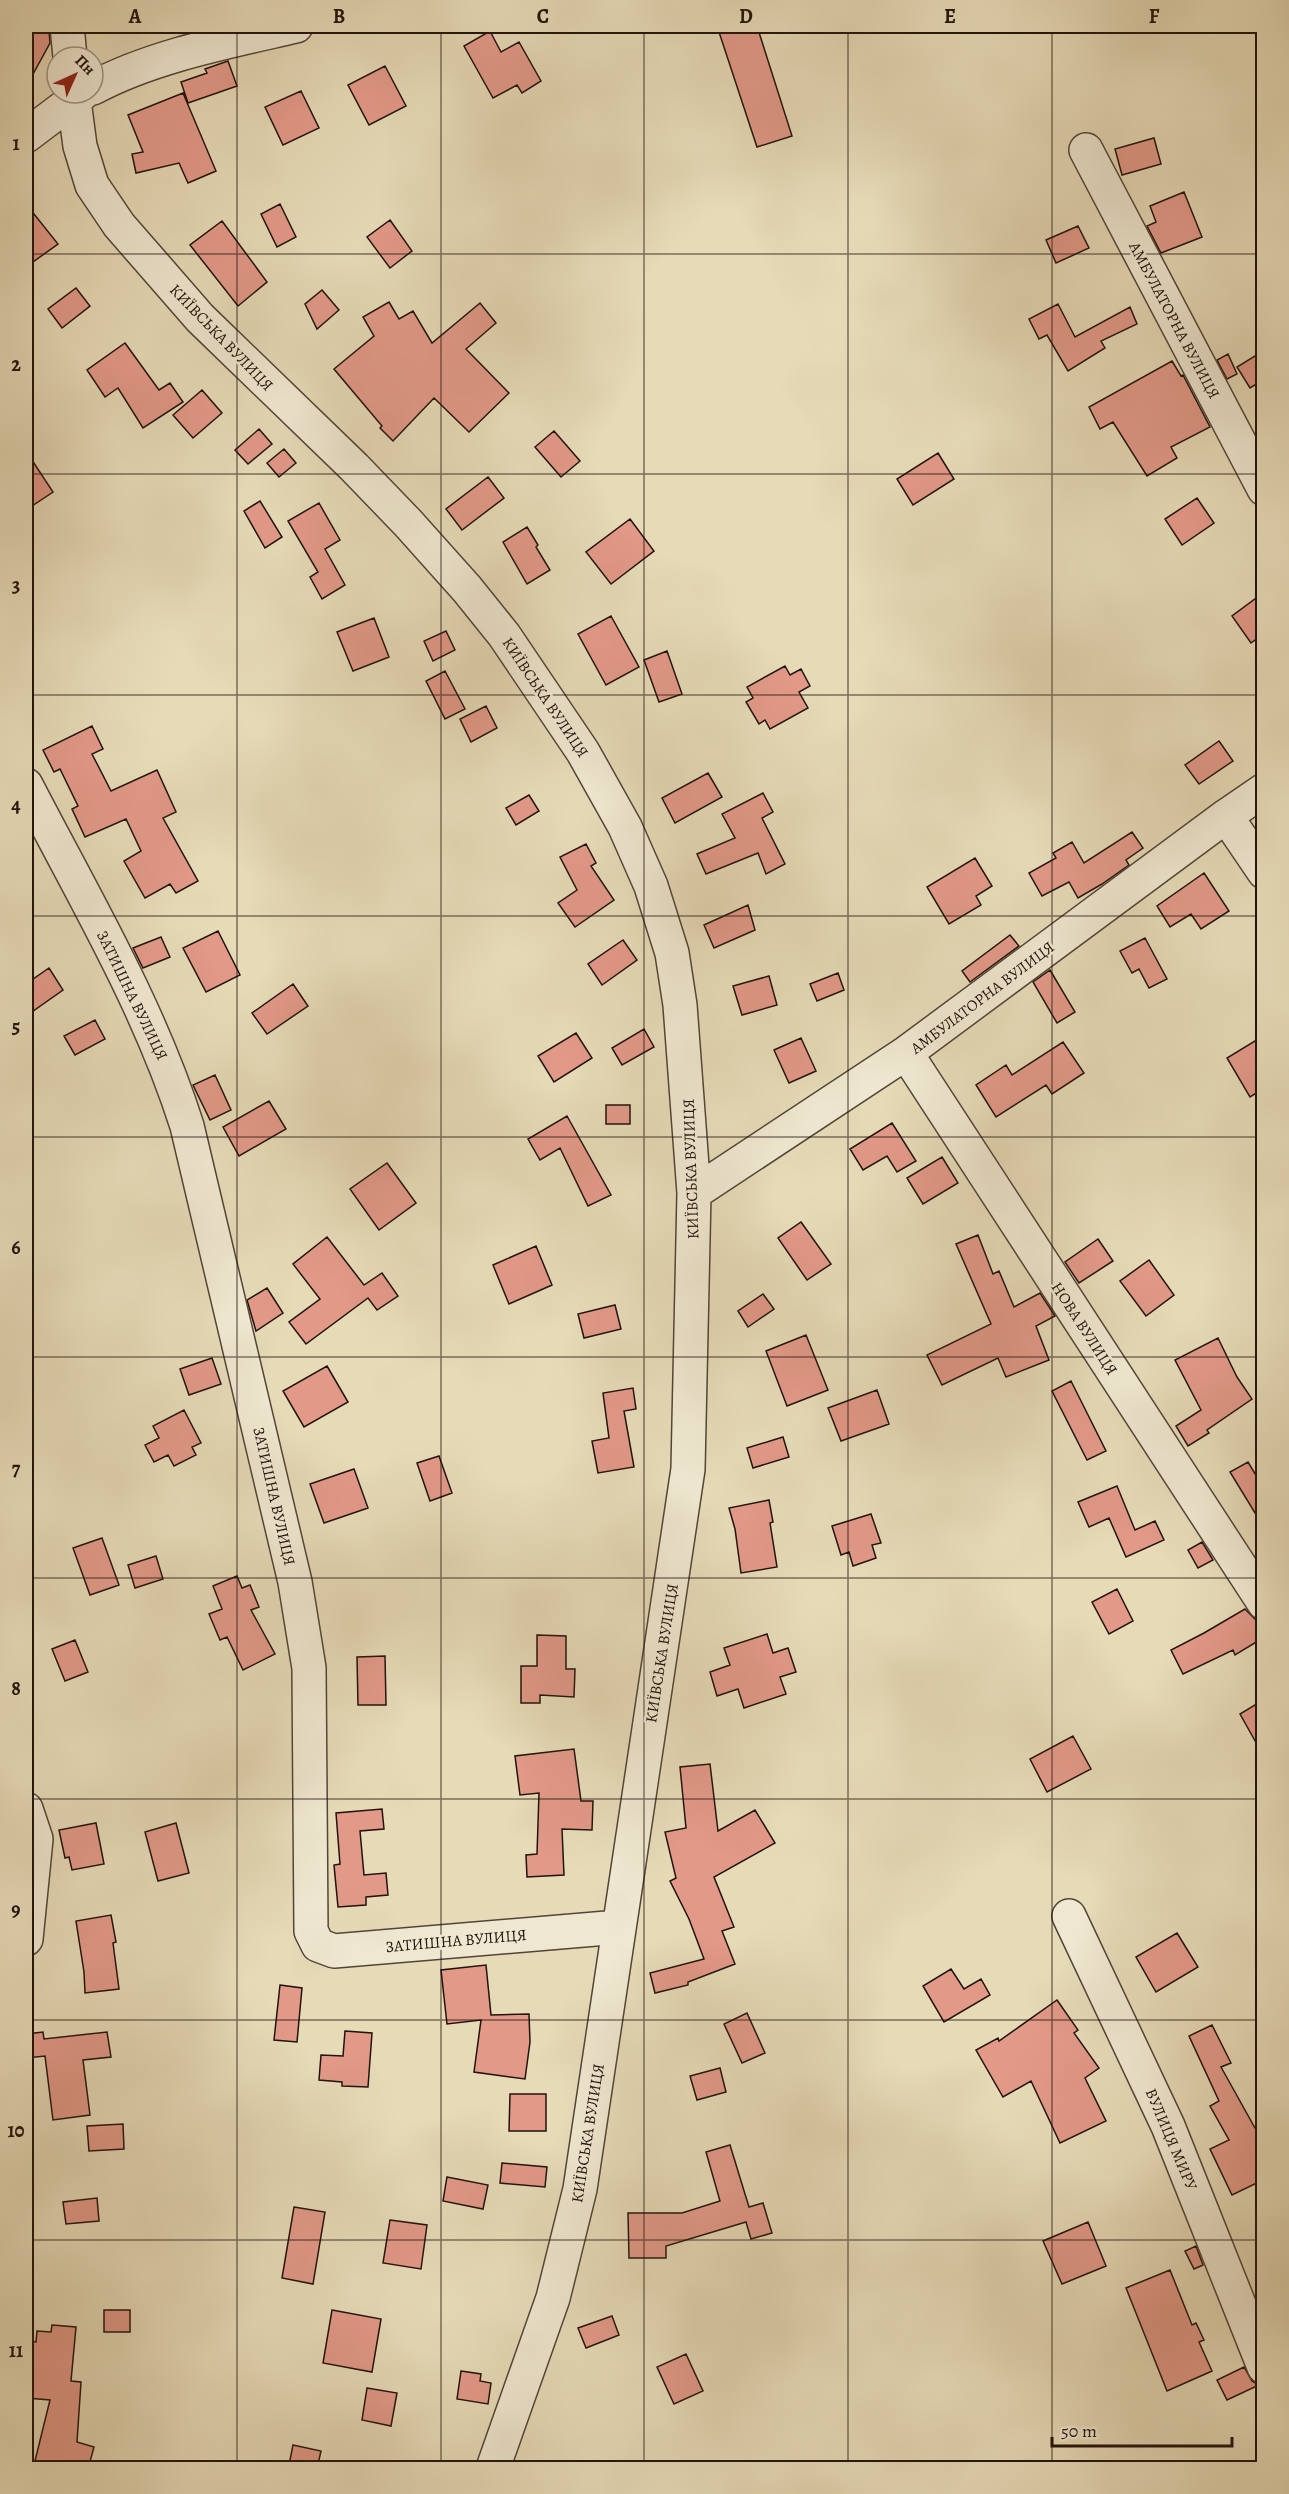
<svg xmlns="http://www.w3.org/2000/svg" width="1289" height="2494" viewBox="0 0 1289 2494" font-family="Alegreya,serif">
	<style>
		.building { fill: #e29988; stroke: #21130d; stroke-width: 1.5 }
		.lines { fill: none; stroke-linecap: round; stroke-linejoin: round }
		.minor-casing { stroke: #524538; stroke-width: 36 }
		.minor { stroke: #efe7d0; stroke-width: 33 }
		.grid { fill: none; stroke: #21130d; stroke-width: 1.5; stroke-opacity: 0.55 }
		.labels { text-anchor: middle; stroke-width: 5; stroke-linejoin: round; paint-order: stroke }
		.street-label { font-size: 16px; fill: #21130d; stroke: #efe7d0 }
		.neatline { fill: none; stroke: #21130d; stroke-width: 2 }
		.grid-label { font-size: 20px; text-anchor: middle; font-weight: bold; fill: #21130d }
	</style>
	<rect width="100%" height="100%" fill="#e6dab7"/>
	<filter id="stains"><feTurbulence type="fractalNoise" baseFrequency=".00333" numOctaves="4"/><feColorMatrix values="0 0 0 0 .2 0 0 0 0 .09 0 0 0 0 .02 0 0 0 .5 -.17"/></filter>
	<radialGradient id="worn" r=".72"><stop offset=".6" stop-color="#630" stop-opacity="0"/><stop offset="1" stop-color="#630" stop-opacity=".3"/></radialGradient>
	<path class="building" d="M26,26H39L49,31L50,43L26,87Z
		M717,26H757L792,136L757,147Z
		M490,31L501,52L519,42L541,81L522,93L517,85L493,98L464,46Z
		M228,61L237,86L188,103L181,82L207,73L205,69Z
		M385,66L406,106L369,125L348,85Z
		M301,91L319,128L283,145L265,107Z
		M183,93L216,171L188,183L179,163L136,173L132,154L143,152L128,115Z
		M1154,138L1161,164L1122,175L1115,149Z
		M1184,192L1202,237L1161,253L1147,226L1156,222L1150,206Z
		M26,204L58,244L26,267Z
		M280,204L296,237L277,247L261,214Z
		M390,220L412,251L390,268L367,237Z
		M222,221L267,282L238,306L190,245Z
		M1078,226L1089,248L1056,263L1046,240Z
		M76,288L90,306L62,328L48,309Z
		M322,290L339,310L317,329L305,304Z
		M389,302L399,319L413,311L432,343L480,303L496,323L466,349L509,393L469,432L434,398L393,441L380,428L382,426L334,369L374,336L363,317Z
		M1058,304L1075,337L1130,307L1137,324L1101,341L1105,348L1068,371L1047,335L1039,339L1029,319Z
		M125,343L159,390L170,383L183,402L143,428L118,388L105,397L87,370Z
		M1263,351V380L1250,388L1237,367Z
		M1228,354L1237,374L1227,379L1217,360Z
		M1172,361L1181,376L1183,375L1210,427L1171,447L1177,458L1147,476L1113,422L1100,429L1089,407Z
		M202,390L222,413L193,438L173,415Z
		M259,429L272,444L248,464L235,450Z
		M554,431L580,461L561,477L535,447Z
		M284,449L296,463L279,477L267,463Z
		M26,451L53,492L32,506L26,497Z
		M938,453L954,479L913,505L897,479Z
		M488,477L504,498L462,530L446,509Z
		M1197,498L1214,523L1182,545L1165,519Z
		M260,501L282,537L265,548L244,511Z
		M319,503L340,540L325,549L345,585L322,599L310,577L318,572L288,521Z
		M630,519L654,551L611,584L586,552Z
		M527,527L538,545L536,547L550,570L527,584L503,542Z
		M1263,593V634L1251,643L1232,616Z
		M611,616L639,667L606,685L578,634Z
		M374,618L389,657L353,671L337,632Z
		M446,631L455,650L433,661L424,641Z
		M667,651L682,694L659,702L644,660Z
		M785,666L790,675L801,669L810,686L799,692L808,708L770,729L765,720L759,724L746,702L753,698L747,687Z
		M445,671L465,709L445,719L426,681Z
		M486,706L497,728L471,742L460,719Z
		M92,726L103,749L92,754L111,791L157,770L176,812L163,818L198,881L176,893L170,884L145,898L124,861L141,851L126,819L85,837L72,809L78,806L60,769L54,772L43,750Z
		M1219,741L1233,761L1199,784L1185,765Z
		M708,773L722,797L675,823L662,798Z
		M763,793L773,812L762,818L785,864L766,874L758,853L706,874L697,854L735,838L722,814Z
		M529,795L539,811L516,825L506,808Z
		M1132,832L1143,848L1126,860L1129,865L1102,884L1078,898L1069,882L1042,896L1029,873L1056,858L1053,853L1072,842L1084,863Z
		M586,844L596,863L591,866L614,900L575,927L558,903L577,890L560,857Z
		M975,858L992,886L976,896L981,905L949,924L927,887Z
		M1204,873L1229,911L1201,929L1191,914L1170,927L1157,906Z
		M748,905L755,930L714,948L704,925Z
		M218,931L240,975L206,992L183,948Z
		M1010,935L1019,946L970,982L962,971Z
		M161,937L170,957L143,968L133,948Z
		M1145,938L1167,979L1149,988L1139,969L1132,973L1120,951Z
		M623,940L637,960L602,985L588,964Z
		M49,968L63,990L26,1016V984Z
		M1050,970L1075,1012L1057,1023L1033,982Z
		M838,973L844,990L817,1001L810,984Z
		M769,976L777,1005L742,1015L733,986Z
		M293,984L308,1006L267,1034L252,1013Z
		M95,1020L105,1039L75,1055L64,1036Z
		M644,1029L654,1047L622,1065L612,1048Z
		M576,1033L592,1058L554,1082L538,1056Z
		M1263,1036V1089L1250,1097L1227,1058Z
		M801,1038L816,1071L789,1083L774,1050Z
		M1063,1042L1084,1073L1052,1094L1046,1085L996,1117L976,1085L1006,1065L1012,1075Z
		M215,1075L231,1110L210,1120L193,1085Z
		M269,1101L286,1129L239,1156L223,1127Z
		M606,1105H630V1124H606Z
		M567,1116L611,1195L588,1206L560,1148L540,1160L528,1139Z
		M892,1123L916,1161L897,1172L887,1156L863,1170L850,1149Z
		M942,1157L958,1183L923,1204L907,1178Z
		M387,1163L416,1203L379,1230L350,1189Z
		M801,1222L831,1264L807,1280L778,1238Z
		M978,1235L993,1274L999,1271L1014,1307L1040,1293L1055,1316L1036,1326L1049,1360L1006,1377L998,1358L942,1385L927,1355L991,1324L956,1244Z
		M327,1237L364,1285L382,1273L398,1296L377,1310L368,1298L306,1344L289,1322L320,1299L293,1264Z
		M1098,1239L1113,1261L1079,1283L1065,1262Z
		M536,1246L552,1285L509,1304L493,1265Z
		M1149,1260L1174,1295L1146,1316L1120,1281Z
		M267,1288L283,1313L256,1331L247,1300Z
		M763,1294L774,1309L748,1327L738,1311Z
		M615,1305L621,1329L584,1338L578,1314Z
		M806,1335L828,1390L787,1406L766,1351Z
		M1218,1338L1237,1377L1252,1399L1207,1430L1209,1433L1188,1446L1176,1426L1201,1410L1175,1360Z
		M212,1358L221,1384L189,1395L180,1369Z
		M327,1366L348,1402L304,1427L283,1391Z
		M1071,1381L1106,1451L1087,1460L1052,1391Z
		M633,1388L636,1409L624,1411L634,1467L598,1473L592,1441L609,1438L603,1393Z
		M877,1390L889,1424L841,1441L828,1408Z
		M184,1410L201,1443L192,1447L196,1455L174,1466L168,1455L154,1462L145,1445L159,1438L153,1426Z
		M783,1437L789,1457L753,1468L747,1448Z
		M439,1456L452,1493L430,1501L417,1463Z
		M1248,1462L1263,1487V1526L1230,1472Z
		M354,1469L368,1508L324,1523L310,1484Z
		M1117,1486L1135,1530L1155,1521L1164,1540L1126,1557L1109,1518L1089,1527L1078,1502Z
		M769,1500L773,1522L770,1523L777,1567L741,1573L735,1529L729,1508Z
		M871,1514L881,1543L872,1545L876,1558L853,1566L849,1552L841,1555L832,1526Z
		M102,1538L119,1585L90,1595L73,1548Z
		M1202,1542L1213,1560L1198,1568L1188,1550Z
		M156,1556L163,1579L135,1588L128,1565Z
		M237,1576L242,1588L250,1585L259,1607L251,1610L275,1654L243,1670L227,1637L220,1640L209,1614L222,1609L213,1586Z
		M1117,1589L1133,1621L1109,1634L1092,1602Z
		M1245,1609L1255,1619L1263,1621V1638L1235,1655L1233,1650L1183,1674L1171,1650L1204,1633Z
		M767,1634L773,1653L788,1648L796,1672L780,1677L786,1694L744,1708L738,1689L717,1696L710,1672L730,1665L724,1648Z
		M537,1635L566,1636V1669H575L574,1697L540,1695V1703H521V1666H537Z
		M75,1640L88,1672L65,1681L52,1649Z
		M385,1656L386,1705H358L357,1657Z
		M1263,1700V1755L1240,1714Z
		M1073,1736L1091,1769L1047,1792L1030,1759Z
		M574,1749L581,1801H593L592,1830L562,1829L564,1875L527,1877L526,1855L537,1854L539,1793L520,1795L515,1756Z
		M710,1764L718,1831L755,1810L775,1843L714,1877L734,1927L722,1931L735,1964L688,1982V1985L655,1993L650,1973L704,1959L689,1919L670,1881L676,1878L665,1832L686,1828L680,1767Z
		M382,1809L384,1829L360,1831L364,1875L386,1873L388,1895L366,1897V1905L338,1907L334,1865L340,1864L336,1813Z
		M96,1823L104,1864L72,1870L69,1857L65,1858L59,1830Z
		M176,1823L189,1873L158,1881L145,1832Z
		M111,1915L116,1942L113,1943L119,1989L85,1993L84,1972L76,1921Z
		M1177,1933L1198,1967L1156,1992L1136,1957Z
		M486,1965L491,2015L529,2014L530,2042L525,2079L474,2072L481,2020L447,2024L441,1970Z
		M951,1969L964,1989L981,1979L990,1995L944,2022L923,1986Z
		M280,1985L302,1988L297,2042L274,2040Z
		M1057,2000L1078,2030L1074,2033L1099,2068L1085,2078L1106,2121L1060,2143L1031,2081L1003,2097L976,2050L998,2038L999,2041Z
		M747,2013L765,2053L742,2063L724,2024Z
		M1212,2025L1231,2063L1221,2067L1255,2128L1263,2124V2180L1232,2195L1210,2149L1229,2140L1210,2106L1219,2101L1189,2036Z
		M345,2031L372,2033L368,2087L342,2086V2082L319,2080L321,2055L343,2056Z
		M43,2032L44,2039L107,2032L111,2057L83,2060L90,2115L53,2120L45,2056L26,2058V2034Z
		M720,2068L726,2092L697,2100L690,2076Z
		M510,2094H546V2131H509Z
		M123,2124L124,2149L89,2151L87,2126Z
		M730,2145L749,2207L763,2203L772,2233L751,2239L746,2222L666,2246V2258H629L628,2213H682L720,2201L706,2152Z
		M502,2163L547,2167L545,2187L500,2183Z
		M447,2177L488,2185L483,2209L443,2201Z
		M97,2198L99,2221L66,2224L63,2202Z
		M294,2207L325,2212L313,2284L282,2278Z
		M390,2220L427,2225L421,2269L383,2263Z
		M1088,2222L1106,2266L1062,2284L1043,2241Z
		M1196,2246L1203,2265L1194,2269L1185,2251Z
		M1170,2270L1192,2325L1196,2323L1204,2340L1199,2342L1212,2371L1167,2391L1126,2288Z
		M104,2310H130V2332H104Z
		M332,2310L381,2319L372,2372L323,2363Z
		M612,2316L619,2335L586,2348L578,2328Z
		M52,2325L76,2327L71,2381L81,2382L77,2442L94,2447L88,2469H33L50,2400L27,2398L30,2341L36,2342L37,2331L51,2332Z
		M686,2354L703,2391L674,2404L657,2367Z
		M1244,2367L1252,2381L1259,2385L1227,2400L1217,2380Z
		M461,2371L481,2374L480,2381L491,2383L488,2404L457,2399Z
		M367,2388L397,2393L391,2426L362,2420Z
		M293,2445L321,2451L317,2469L289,2465Z"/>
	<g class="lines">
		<defs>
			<path id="minor" d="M67,26L70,57
				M93,88C152,56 231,41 296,26
				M73,93L80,146L92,185L119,225L200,318L354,467L408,523L467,589L504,635L583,752L625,827L651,886L672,953L680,1005L694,1193L688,1469L580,2189L553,2298L493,2468
				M26,136L83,93
				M1086,150L1264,489
				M26,785C84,897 149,1006 187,1126L295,1582L309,1668L311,1931L318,1945L334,1951L619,1927
				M1226,816L1264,872
				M906,1053L1264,1603
				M694,1193L906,1053L1226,816L1264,790
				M26,1809L36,1839L26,1939
				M1069,1916L1168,2126L1264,2367"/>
		</defs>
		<use href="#minor" class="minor-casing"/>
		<use href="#minor" class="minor"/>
	</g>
	<path class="grid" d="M237,26V2468M441,26V2468M644,26V2468M848,26V2468M1052,26V2468M26,254H1264M26,474H1264M26,695H1264M26,916H1264M26,1137H1264M26,1357H1264M26,1578H1264M26,1799H1264M26,2020H1264M26,2240H1264"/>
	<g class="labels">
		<g class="street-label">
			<text transform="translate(1175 320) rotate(62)" y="6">АМБУЛАТОРНА ВУЛИЦЯ</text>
			<text transform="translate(222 337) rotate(46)" y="6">КИЇВСЬКА ВУЛИЦЯ</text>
			<text transform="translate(546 697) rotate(56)" y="6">КИЇВСЬКА ВУЛИЦЯ</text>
			<text transform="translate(133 995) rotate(64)" y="6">ЗАТИШНА ВУЛИЦЯ</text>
			<text transform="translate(982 997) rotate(-37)" y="6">АМБУЛАТОРНА ВУЛИЦЯ</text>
			<text transform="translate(690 1169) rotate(-92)" y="6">КИЇВСЬКА ВУЛИЦЯ</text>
			<text transform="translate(1085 1328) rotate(57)" y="6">НОВА ВУЛИЦЯ</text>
			<text transform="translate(275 1496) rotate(77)" y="6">ЗАТИШНА ВУЛИЦЯ</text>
			<text transform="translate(661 1653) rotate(-81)" y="6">КИЇВСЬКА ВУЛИЦЯ</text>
			<text transform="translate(456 1940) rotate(-5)" y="6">ЗАТИШНА ВУЛИЦЯ</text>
			<text transform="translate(587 2133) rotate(-81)" y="6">КИЇВСЬКА ВУЛИЦЯ</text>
			<text transform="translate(1172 2139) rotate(67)" y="6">ВУЛИЦЯ МИРУ</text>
		</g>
	</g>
	<rect width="1289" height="2494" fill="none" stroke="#e6dab7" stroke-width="66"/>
	<g transform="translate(75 75) rotate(45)"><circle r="28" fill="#efe7d0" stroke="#9d9282" stroke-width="1.5"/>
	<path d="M0-4.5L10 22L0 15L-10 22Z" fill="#8f2418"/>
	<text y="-9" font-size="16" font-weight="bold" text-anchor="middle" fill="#21130d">Пн</text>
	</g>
	<path d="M1052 2437v9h180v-9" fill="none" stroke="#21130d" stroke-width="3"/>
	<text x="1061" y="2437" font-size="18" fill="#21130d" stroke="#efe7d0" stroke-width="4.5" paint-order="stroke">50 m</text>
	<rect x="33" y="33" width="1223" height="2428" class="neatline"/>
	<g class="grid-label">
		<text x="135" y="23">A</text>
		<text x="339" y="23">B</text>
		<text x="543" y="23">C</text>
		<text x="746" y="23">D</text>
		<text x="950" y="23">E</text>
		<text x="1154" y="23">F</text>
		<text x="16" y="150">1</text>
		<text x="16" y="371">2</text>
		<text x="16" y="592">3</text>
		<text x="16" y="812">4</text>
		<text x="16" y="1033">5</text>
		<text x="16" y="1254">6</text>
		<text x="16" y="1475">7</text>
		<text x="16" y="1695">8</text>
		<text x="16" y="1916">9</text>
		<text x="16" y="2137">10</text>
		<text x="16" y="2357">11</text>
	</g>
	<rect width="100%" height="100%" filter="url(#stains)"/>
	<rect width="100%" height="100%" fill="url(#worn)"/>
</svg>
